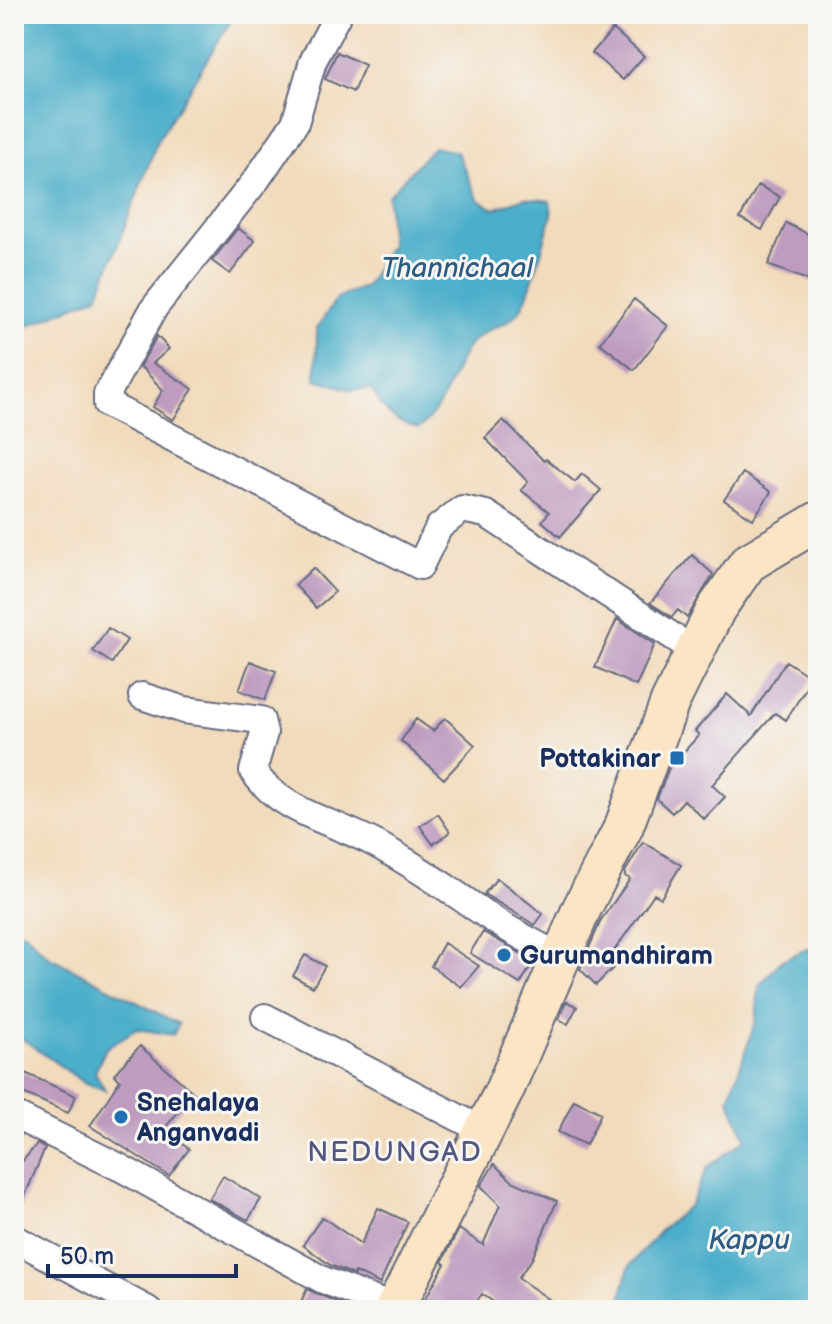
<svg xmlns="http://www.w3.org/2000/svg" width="832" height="1324" viewBox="0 0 832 1324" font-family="'Balsamiq Sans',sans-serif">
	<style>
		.water { fill: #4baeca; stroke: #336e94; stroke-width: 2 }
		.building { fill: #be9bbf }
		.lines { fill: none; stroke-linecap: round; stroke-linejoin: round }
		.street-casing { stroke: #666b7f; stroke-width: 30 }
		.secondary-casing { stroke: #666b7f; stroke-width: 42 }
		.street { stroke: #fff; stroke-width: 26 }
		.secondary { stroke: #fce5c4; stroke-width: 38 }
		.poi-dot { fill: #1f6fb2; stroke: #f6f6f2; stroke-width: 3 }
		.labels { text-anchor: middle; stroke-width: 6; stroke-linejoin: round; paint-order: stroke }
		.poi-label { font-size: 26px; font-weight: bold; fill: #1b2f5e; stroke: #f6f6f2; text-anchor: start }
		.water-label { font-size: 28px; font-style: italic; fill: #2c5b84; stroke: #f6f6f2 }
		.neighbourhood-label { font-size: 28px; letter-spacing: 2px; fill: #545580; stroke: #f6f6f2 }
	</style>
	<rect width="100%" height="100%" fill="#f6f6f2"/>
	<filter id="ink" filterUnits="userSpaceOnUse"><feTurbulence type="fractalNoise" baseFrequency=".0125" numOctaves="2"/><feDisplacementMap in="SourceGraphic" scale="16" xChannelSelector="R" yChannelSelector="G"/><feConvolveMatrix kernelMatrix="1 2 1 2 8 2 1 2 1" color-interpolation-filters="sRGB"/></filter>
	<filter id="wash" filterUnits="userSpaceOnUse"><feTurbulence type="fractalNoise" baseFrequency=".006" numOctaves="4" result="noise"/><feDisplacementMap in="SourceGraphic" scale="32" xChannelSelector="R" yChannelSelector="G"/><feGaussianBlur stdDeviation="1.8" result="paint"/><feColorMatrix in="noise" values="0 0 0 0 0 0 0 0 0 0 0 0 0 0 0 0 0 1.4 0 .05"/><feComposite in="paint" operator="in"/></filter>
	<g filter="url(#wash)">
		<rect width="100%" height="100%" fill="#f2dbbc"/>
		<path class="water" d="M14,14H235L158,140L98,296L14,332Z
			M433,147L457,152L478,199L494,209L524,198L550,201L552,215C546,234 530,298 520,310C503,332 484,323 466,350C450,376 444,410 418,429C392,422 385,412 371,389L351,390L316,379L317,328L337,298L366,286L390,245L388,196Z
			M14,930L24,932L48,956L179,1024L173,1035L137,1029L106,1048L95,1072L105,1090L83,1082L14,1033Z
			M818,944V1310H624L619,1306L629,1267L661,1230L690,1205L708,1167L746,1139L729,1099L756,1020L759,986L782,960Z"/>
		<g id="blocks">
			<path class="building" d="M613,29L644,56L623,80L592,53Z
				M337,52L365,65L353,92L325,79Z
				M758,185L780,197L762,230L740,218Z
				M786,223L818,239V284L768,265Z
				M238,228L255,241L230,274L212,261Z
				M634,299L668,326L634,370L600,343Z
				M157,336L169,349L153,363L193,389L173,420L153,407L163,390L140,366Z
				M503,420L544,461L546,459L575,482L582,474L601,490L560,537L542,521L549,512L521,490L528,482L485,438Z
				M743,473L771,492L753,519L724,500Z
				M692,555L713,574L687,618L678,610L672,617L650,603Z
				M313,568L335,592L316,608L295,585Z
				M617,619L655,644L636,686L595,667Z
				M108,628L127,640L112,663L93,651Z
				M250,661L276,671L265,700L239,690Z
				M786,661L812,678L786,720L775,713L712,785L725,797L704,819L684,800L672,813L657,799L669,768L699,735L695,731L727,694L751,716Z
				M445,718L475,745L444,779L401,741L416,719L433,731Z
				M438,814L450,832L433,844L420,826Z
				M643,842L681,865L661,898L654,894L609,958L616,965L596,985L580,969L601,920L630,879L625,876V872Z
				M497,878L543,914L535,925L484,894Z
				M483,932L534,961L520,984L470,953Z
				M444,943L479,966L461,987L431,966Z
				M305,955L325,966L313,987L293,976Z
				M566,1001L577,1007L568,1024L559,1019Z
				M140,1046L194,1093L163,1130L189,1149L169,1176L90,1126L120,1080L114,1074Z
				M14,1068L76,1096L68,1113L14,1089Z
				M574,1100L601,1113L586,1145L558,1132Z
				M37,1144L45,1148L14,1222V1171Z
				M494,1164L512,1181L557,1201L532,1259L518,1278L565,1310H505L482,1294L470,1310H419L445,1264L442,1262L459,1229L483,1245L500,1205L481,1186Z
				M223,1176L261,1199L248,1220L209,1199Z
				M378,1208L408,1222L380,1284L355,1272L354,1275L330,1265L303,1245L322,1217L361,1244Z
				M307,1289L340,1304L337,1310H297Z"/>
		</g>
	</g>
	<g filter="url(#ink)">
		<use href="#blocks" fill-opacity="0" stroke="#666b7f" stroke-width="2"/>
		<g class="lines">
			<defs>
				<path id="street" d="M338,14L313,61L295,123L257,179L154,308L107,394V404L420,566L439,527L462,509L486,514L695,651
					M142,696L184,710L261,720L264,733L253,771C281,812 330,820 372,842C414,864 452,892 491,918C513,933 537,944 560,957
					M265,1017L484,1131
					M14,1115L121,1168L323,1280L395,1308
					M14,1238L148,1310"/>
				<path id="secondary" d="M394,1310L504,1091L582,908L624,826L670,702L716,609L748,563L818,521"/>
			</defs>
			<use href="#street" class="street-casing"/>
			<use href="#secondary" class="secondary-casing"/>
			<use href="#street" class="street"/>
			<use href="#secondary" class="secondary"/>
		</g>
	</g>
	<g class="poi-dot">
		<rect x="669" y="750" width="16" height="16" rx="4"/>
		<circle cx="504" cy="955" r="8"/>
		<circle cx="121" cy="1117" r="8"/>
	</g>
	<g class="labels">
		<g class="poi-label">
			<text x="661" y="767" text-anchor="end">Pottakinar</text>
			<text x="520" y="964">Gurumandhiram</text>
			<text x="137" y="1111">Snehalaya<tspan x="137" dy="30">Anganvadi</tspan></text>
		</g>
		<g class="water-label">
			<text x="457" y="277">Thannichaal</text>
			<text x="749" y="1249">Kappu</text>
		</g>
		<g class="neighbourhood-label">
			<text x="395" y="1161">NEDUNGAD</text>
		</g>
	</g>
	<rect width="832" height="1324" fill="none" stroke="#f6f6f2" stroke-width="48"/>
	<path d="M48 1264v12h188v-12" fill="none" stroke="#1b2f5e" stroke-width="4"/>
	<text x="60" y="1264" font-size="24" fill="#1b2f5e" stroke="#f6f6f2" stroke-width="6" paint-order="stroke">50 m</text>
</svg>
